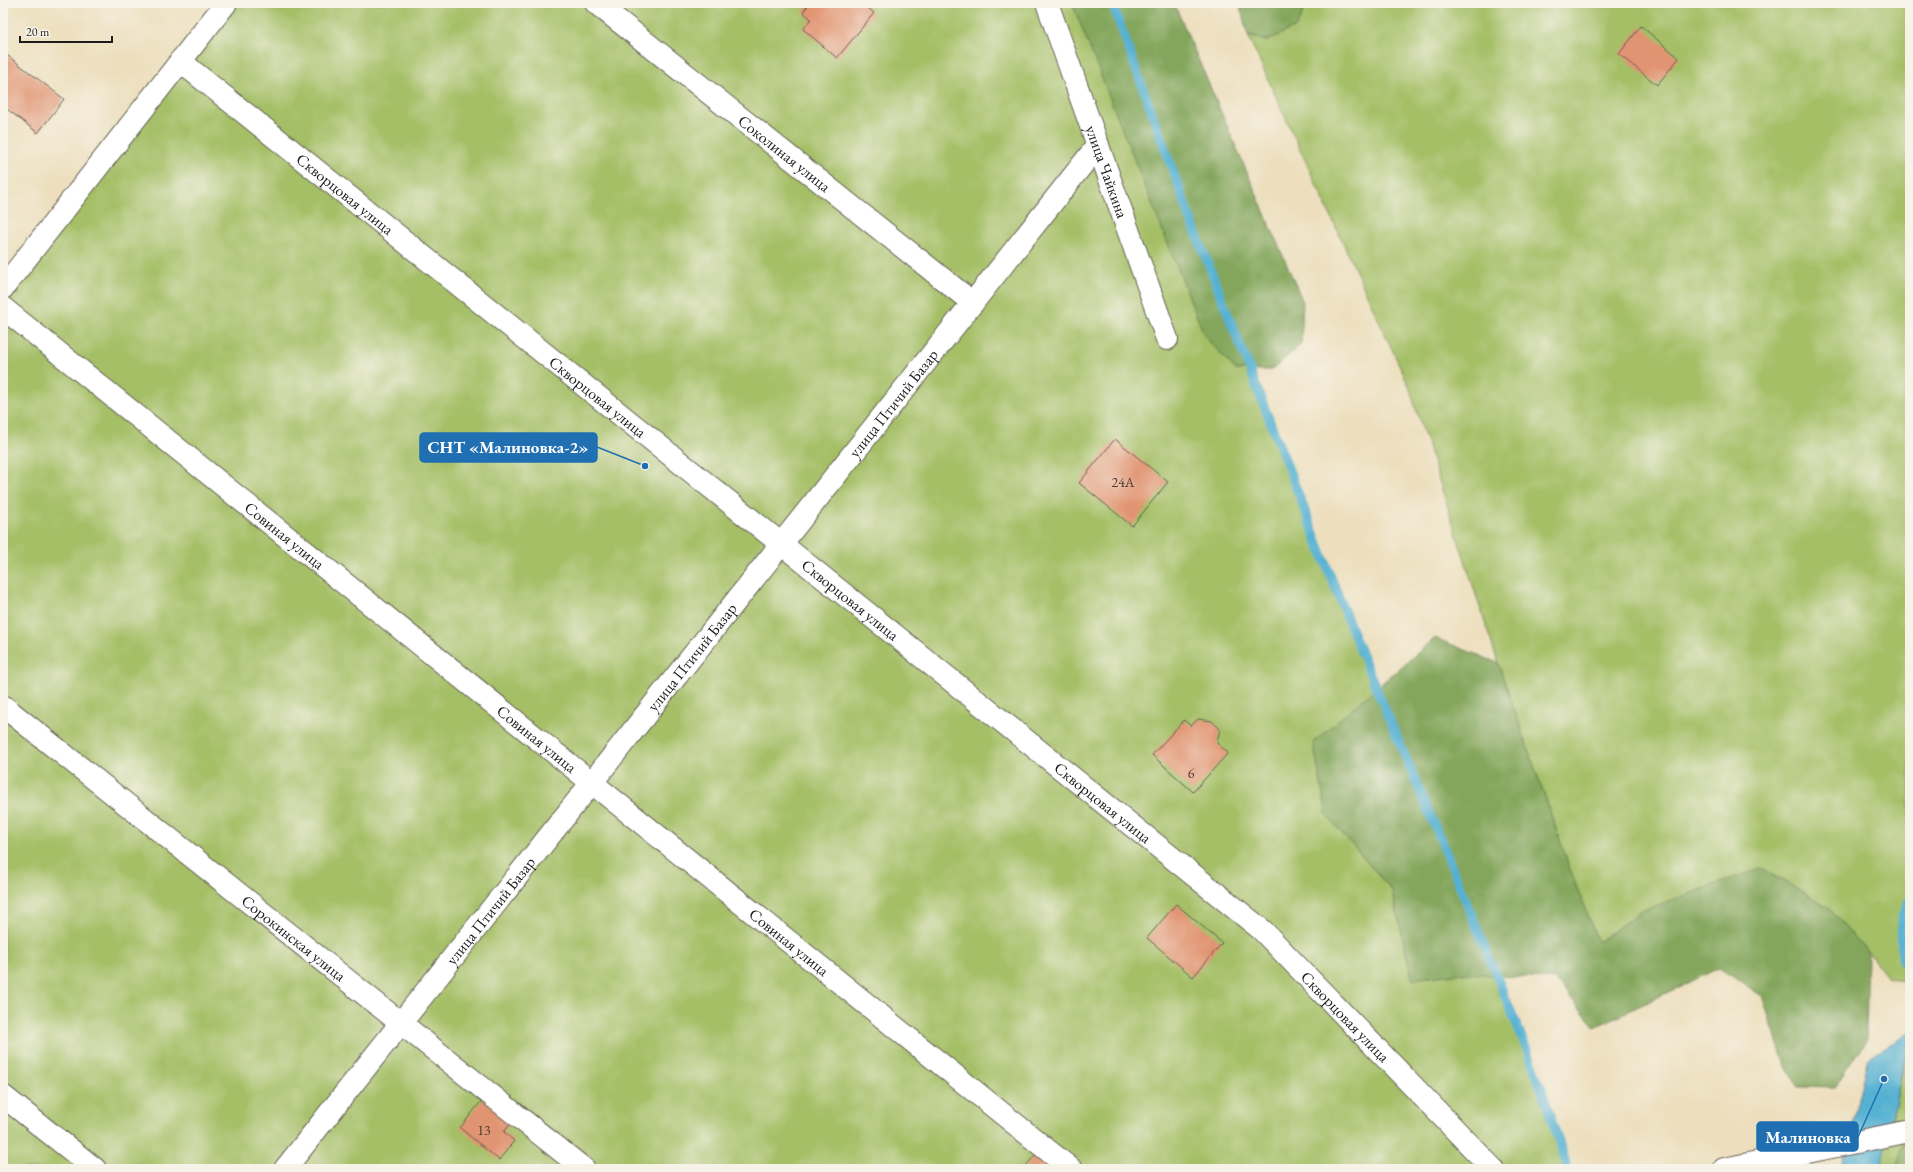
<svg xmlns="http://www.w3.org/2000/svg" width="1913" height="1172" viewBox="0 0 1913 1172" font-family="'EB Garamond',serif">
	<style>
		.green { fill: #a4bf66; stroke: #606e41 }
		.forest { fill: #83a65b; stroke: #50613c }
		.water { fill: #54b1d2; stroke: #386677 }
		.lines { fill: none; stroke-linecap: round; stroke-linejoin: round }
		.stream { stroke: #54b1d2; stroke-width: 9 }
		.building { fill: #e19472 }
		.minor-casing { stroke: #656054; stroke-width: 24 }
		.minor { stroke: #fff; stroke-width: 22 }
		.labels { text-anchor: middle; stroke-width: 3.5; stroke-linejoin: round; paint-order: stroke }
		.number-label { font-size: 14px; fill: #4d3a32 }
		.street-label { font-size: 16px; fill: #1c1c1c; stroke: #f7f3e8 }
		.leader { fill: none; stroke: #1f6fb2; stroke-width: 1.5 }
		.callout-dot { fill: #1f6fb2; stroke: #f7f3e8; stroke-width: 1.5 }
		.callout { fill: #1f6fb2; stroke: #1f6fb2; stroke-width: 1.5 }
		.callout-label { font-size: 17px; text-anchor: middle; font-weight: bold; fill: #fff }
	</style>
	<rect width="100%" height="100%" fill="#f7f3e8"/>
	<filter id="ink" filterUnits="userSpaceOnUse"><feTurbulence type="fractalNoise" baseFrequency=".025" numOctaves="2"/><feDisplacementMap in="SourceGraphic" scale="8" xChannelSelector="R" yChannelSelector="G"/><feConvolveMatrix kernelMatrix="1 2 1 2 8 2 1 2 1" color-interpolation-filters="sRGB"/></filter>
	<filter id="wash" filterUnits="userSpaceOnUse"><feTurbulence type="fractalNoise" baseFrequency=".012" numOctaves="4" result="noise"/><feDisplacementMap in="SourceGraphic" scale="16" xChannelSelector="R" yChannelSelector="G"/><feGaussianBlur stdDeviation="0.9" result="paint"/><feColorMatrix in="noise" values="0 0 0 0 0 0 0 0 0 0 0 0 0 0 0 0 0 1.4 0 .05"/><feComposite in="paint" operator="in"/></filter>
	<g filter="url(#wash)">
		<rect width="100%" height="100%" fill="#eddfbd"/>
		<path class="green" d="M226,3H1112L1191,220L1357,643L1442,843L1534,1067L1568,1169H3V288Z
			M1307,3H1910V983L1887,977L1868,952L1641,911L1598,942L1577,889L1498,663L1408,384L1248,36L1267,41L1296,26Z
			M1910,1037V1169H1881Z"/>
		<path class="forest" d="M1072,3H1174L1303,302L1301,344L1272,370H1236L1205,337Z
			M1239,3H1307L1297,26L1267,41L1248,36Z
			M1435,638L1498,663L1577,889L1598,942L1641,911L1762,868L1827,906L1868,952L1866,1040L1834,1088L1799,1087L1786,1069L1762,996L1719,968L1595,1027L1556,980L1464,973L1412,979L1392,891L1327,816L1313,742Z
			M1910,1114V1169H1896Z"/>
		<path class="water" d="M1910,1033L1881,1169H1841L1868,1057Z"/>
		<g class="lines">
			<path class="stream" d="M1112,3L1191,220L1357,643L1442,843L1534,1067L1568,1169
				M1910,900L1901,918L1902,961L1910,970"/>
		</g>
		<g id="blocks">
			<path class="building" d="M810,3H862L874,13L837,58L803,29L811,19L803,12Z
				M1641,26L1679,58L1657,85L1619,54Z
				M3,52L64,99L38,133L3,106Z
				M1115,439L1168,482L1132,526L1079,483Z
				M1198,719L1212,721L1220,729L1217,743L1228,753L1193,792L1152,755L1184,720L1191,726Z
				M1176,904L1222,943L1193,977L1147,938Z
				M483,1099L512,1122L504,1132L514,1141L499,1160L460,1128Z
				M1037,1153L1055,1169H1023Z"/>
		</g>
	</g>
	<g filter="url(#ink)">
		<use href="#blocks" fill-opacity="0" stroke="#656054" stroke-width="1"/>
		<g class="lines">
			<defs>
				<g id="minor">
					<path id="s1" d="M596,3L973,303"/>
					<path id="s2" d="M1047,3L1167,339"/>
					<path id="s3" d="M180,61L1262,930L1493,1169"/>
					<path d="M3,288L226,3"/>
					<path id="s4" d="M3,308L1071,1169"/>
					<path id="s5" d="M3,706L584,1169"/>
					<path d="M3,1096L95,1169"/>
					<path id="s6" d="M285,1169L1098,145"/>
					<path d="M1724,1169L1910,1131"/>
				</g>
			</defs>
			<use href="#minor" class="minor-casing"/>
			<use href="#minor" class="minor"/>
		</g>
	</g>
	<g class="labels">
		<g class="number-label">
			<text x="1123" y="487">24А</text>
			<text x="1191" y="778">6</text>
			<text x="484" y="1135">13</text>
		</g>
		<g class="street-label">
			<text dy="6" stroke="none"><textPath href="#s1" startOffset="241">Соколиная улица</textPath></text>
			<text dy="6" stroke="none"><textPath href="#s2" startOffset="179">улица Чайкина</textPath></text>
			<text dy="6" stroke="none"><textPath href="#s3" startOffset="212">Скворцовая улица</textPath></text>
			<text dy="6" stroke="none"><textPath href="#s3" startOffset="536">Скворцовая улица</textPath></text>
			<text dy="6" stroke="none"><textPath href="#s6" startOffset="978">улица Птичий Базар</textPath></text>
			<text dy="6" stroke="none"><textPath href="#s4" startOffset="362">Совиная улица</textPath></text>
			<text dy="6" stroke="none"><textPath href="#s3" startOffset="860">Скворцовая улица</textPath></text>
			<text dy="6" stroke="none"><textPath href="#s6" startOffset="654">улица Птичий Базар</textPath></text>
			<text dy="6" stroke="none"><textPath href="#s4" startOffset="686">Совиная улица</textPath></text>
			<text dy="6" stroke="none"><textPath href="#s3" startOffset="1184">Скворцовая улица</textPath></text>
			<text dy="6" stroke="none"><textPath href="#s6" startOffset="330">улица Птичий Базар</textPath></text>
			<text dy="6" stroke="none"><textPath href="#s5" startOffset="372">Сорокинская улица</textPath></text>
			<text dy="6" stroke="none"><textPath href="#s4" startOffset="1010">Совиная улица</textPath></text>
			<text dy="6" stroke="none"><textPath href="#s3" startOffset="1508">Скворцовая улица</textPath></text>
		</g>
	</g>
	<path class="leader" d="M645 466L597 447M1884 1079L1858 1137"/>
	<g class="callout-dot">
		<circle cx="645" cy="466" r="4"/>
		<circle cx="1884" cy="1079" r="4"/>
	</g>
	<g class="callout">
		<rect x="420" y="433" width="177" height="29" rx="4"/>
		<rect x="1757" y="1122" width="101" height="29" rx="4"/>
	</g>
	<g class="callout-label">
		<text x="508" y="453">СНТ «Малиновка-2»</text>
		<text x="1808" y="1143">Малиновка</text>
	</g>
	<rect width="1913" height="1172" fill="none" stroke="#f7f3e8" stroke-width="16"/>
	<path d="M20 36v6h92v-6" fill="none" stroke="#1c1c1c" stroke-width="2"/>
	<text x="26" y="36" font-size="12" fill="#1c1c1c" stroke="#f7f3e8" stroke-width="3" paint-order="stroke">20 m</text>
</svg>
